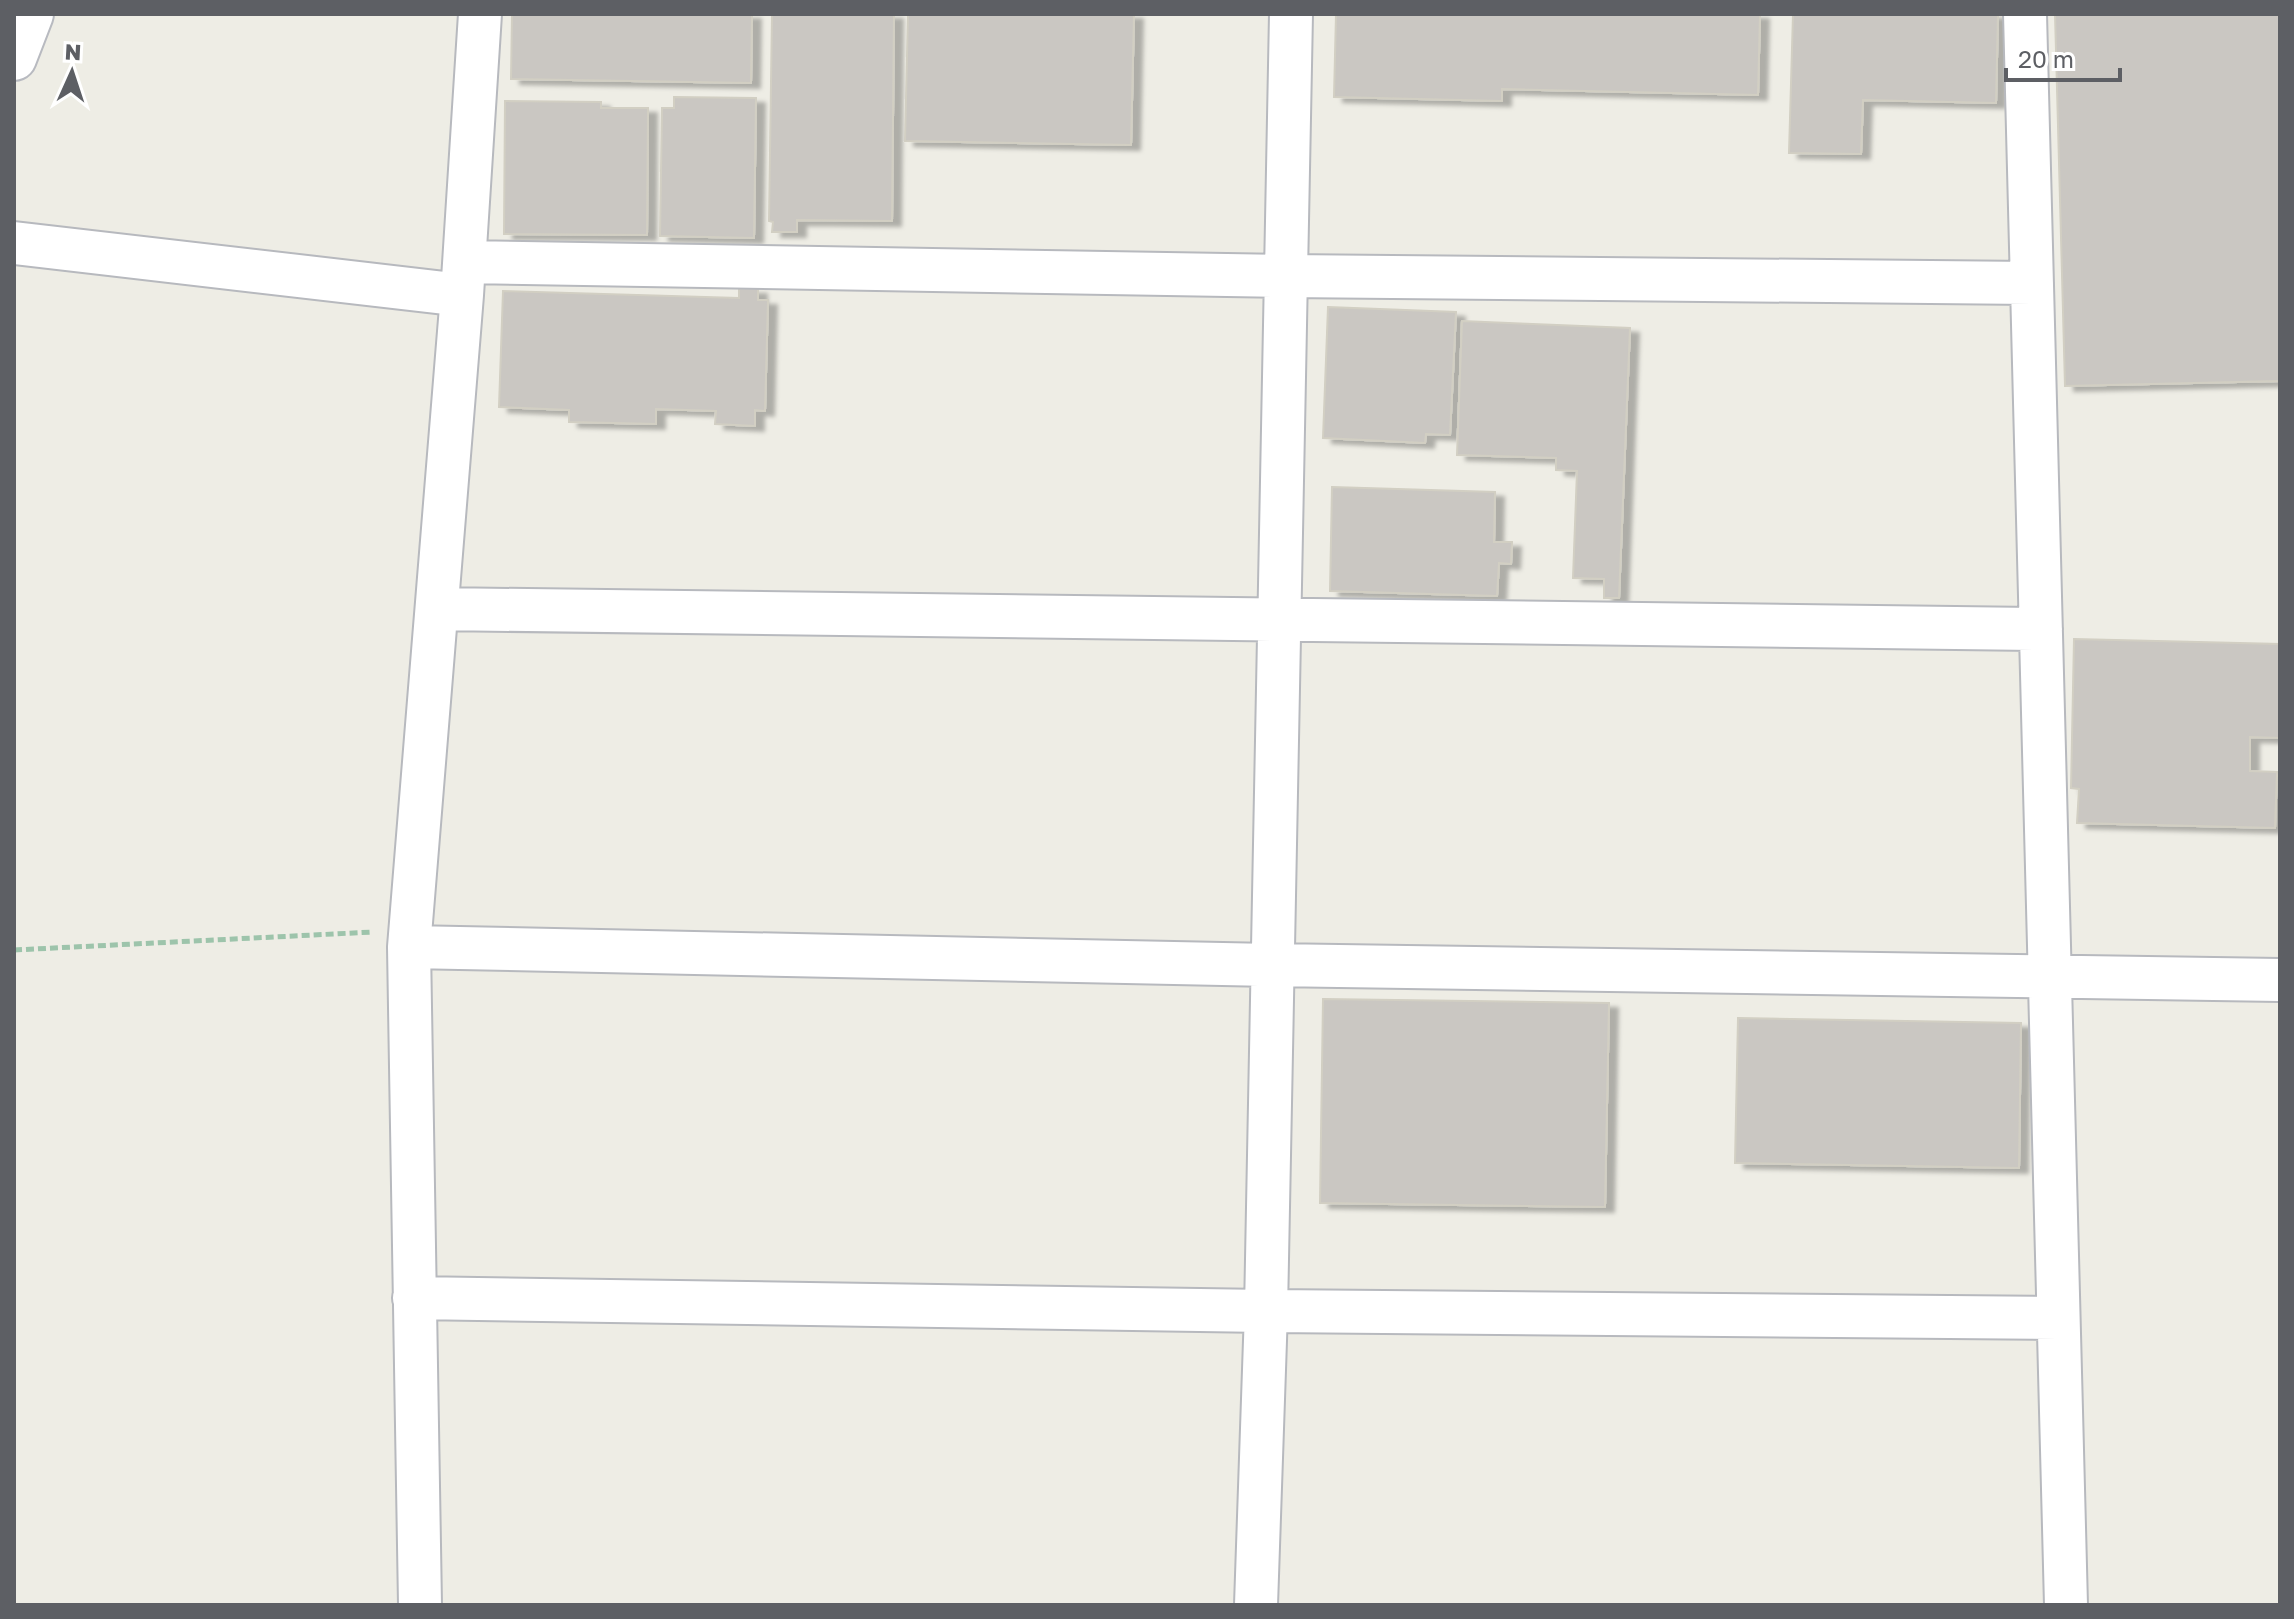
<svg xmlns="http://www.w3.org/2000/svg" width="2294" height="1619" viewBox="0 0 2294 1619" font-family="'Golos Text',sans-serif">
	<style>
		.building { fill: #cac7c2; stroke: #d2cfc3; stroke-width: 2; filter: url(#shadow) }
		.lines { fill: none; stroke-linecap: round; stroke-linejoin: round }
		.street-casing { stroke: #b7b9be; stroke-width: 46 }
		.secondary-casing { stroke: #b8bac0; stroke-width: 48 }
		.path { stroke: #9dc4ab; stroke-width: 5; stroke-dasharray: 8 4; stroke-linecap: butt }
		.street { stroke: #fff; stroke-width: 42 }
		.secondary { stroke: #fff; stroke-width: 44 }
	</style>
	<defs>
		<filter id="shadow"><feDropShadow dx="9" dy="5" stdDeviation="2" flood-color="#0004"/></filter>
	</defs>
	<rect width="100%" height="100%" fill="#eeede5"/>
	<path class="building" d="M512,14H752L751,83L511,79Z
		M772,14H894L892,221L797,220V232H772L773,222L769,221Z
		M908,14H1134L1131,145L905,141Z
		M1336,14H1760L1758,95L1502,89V101L1334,97Z
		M1793,14H1998L1996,103L1863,100L1861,154L1789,153Z
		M2055,14H2280V381L2065,386Z
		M674,97L756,98L754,238L660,236L662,108H674Z
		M505,101L601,102V108H648L647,235L504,234Z
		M739,289H758V300H768L765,411L755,410V426L715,424L716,411L656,409V424L569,422V410L499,407L503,291L739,298Z
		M1328,307L1456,312L1450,435L1426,434L1425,443L1323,438Z
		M1462,321L1630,328L1619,598H1604V579L1573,578L1577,471L1556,470V458L1457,455Z
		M1332,487L1495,492L1494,542H1512L1511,564L1499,563L1497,596L1330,591Z
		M2074,639L2280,644V738L2250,737V771L2277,772L2275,828L2077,823L2079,789L2071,788Z
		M1323,999L1609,1003L1605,1207L1320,1203Z
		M1738,1018L2021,1023L2019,1168L1735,1163Z"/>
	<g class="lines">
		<defs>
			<path id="street" d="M2025,14L2066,1605
				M14,243L462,295
				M465,262L1286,276L2032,283
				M438,609L2041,629
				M409,947L1271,965L2280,980
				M414,1298L1266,1311L2058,1318
				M420,1605L409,947L462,295L480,14
				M1256,1605L1266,1311L1291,14"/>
			<path id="secondary" d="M14,58L31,14"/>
		</defs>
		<use href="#street" class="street-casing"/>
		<use href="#secondary" class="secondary-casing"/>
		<path class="path" d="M14,950L373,932"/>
		<use href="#street" class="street"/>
		<use href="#secondary" class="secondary"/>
	</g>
	<rect width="2294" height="1619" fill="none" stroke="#5d5f64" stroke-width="32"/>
	<g transform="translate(72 72) rotate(3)" stroke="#ffffff" stroke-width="6" paint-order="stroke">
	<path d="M0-6L14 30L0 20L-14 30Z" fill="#5d5f64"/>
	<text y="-12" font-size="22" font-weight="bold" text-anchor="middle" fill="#5d5f64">N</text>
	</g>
	<path d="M2006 68v12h114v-12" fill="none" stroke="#5d5f64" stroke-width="4"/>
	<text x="2018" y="68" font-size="24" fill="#5d5f64" stroke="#ffffff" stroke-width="6" paint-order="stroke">20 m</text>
</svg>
